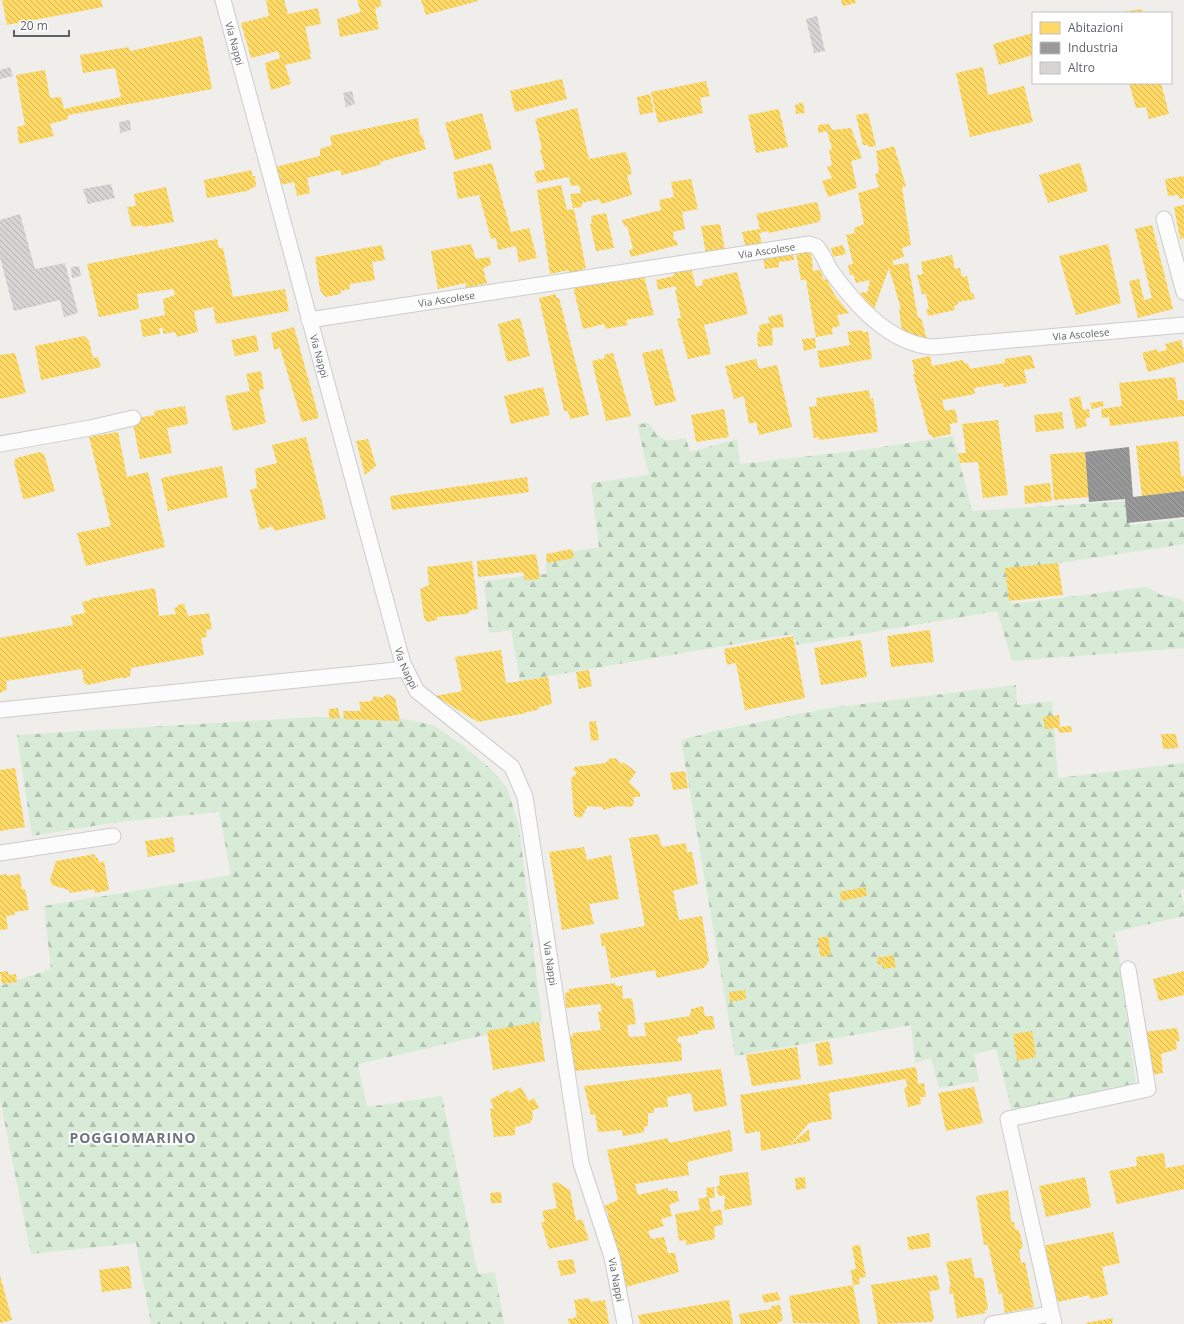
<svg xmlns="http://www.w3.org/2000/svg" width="1184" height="1324" viewBox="0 0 1184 1324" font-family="'Open Sans',sans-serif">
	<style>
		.forest { fill: url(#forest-firs) }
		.homes { fill: url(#homes-back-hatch) }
		.industry { fill: url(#industry-back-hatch) }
		.building { fill: url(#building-back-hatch) }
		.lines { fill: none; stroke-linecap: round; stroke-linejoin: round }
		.minor-casing { stroke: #cbcccc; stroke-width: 17 }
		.minor { stroke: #fdfcfc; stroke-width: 15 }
		.labels { text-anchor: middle; stroke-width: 4; stroke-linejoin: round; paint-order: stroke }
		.street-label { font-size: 10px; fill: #5f6368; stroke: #fff }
		.district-label { font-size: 14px; font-weight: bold; letter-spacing: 1px; fill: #70757a; stroke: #fff }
	</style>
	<defs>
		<pattern id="forest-firs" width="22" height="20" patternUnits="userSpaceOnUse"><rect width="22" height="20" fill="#d8ebd6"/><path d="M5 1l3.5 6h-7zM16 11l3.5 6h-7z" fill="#b2c2b1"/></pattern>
		<pattern id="homes-back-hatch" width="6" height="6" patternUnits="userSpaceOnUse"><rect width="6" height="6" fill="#ffd966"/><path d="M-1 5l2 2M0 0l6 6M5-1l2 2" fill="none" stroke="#d2b458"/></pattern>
		<pattern id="industry-back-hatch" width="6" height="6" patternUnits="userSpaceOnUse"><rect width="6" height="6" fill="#999"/><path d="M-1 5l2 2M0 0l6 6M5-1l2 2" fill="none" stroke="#808081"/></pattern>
		<pattern id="building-back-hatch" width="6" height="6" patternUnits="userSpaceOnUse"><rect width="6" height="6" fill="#d6d5d3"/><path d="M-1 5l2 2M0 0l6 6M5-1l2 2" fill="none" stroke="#b1b0af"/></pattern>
	</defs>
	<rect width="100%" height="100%" fill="#efeeea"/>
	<path class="forest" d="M648,423C663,441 661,443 686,438L690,452L737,439L740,464L863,450L953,436L972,511L1126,501L1130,525L1184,519V544L1006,571L1011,604L1147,587L1161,595L1181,599L1184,602V648L1012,661L997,611L797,645L793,634L520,681L511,630L489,633L484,581L546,574V556L599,547L591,483L649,475L637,424Z
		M1016,685L1017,705L1052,701L1058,778L1184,763V889L1180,891L1184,905V916L1114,932L1118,947L1136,1085L1012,1111L996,1049L974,1054L979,1081L939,1088L931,1058L915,1063L911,1025L735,1056L681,740L715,731L830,708Z
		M316,717L404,719L433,725L461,744L491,769L507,788L519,826L542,1022L358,1064L367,1107L442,1096L478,1274L495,1272L504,1324H151L136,1243L31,1254L0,1099V986L51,969L44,906L231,875L219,812L118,822L32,836L17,735Z"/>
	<path class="homes" d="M2,0H101L103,7L7,25Z
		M266,0H284L288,14L318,8L321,24L305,27L311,54H309L311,59L285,65L291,84L271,90L265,63L280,58L278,51L251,58L241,23L269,16Z
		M357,0H380L382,6L375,8L379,29L340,37L337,19L361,12Z
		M421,0H478V1L426,15Z
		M841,0H855L856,3L843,6Z
		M1142,9L1143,13H1122V12Z
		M1033,33V55L999,65L993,44Z
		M202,36L212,89L68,115V119L50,124L54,136L19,144L17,127L25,125L16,75L45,70L50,98L61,97L64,109L121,97L115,68L83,73L80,55L129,47L130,51Z
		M983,67L988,95L1024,86L1033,122L970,137L956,73Z
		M562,79L567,99L515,112L510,91Z
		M706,81L710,96L700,98L703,113L658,123L651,92Z
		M1129,83H1161L1169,114L1149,119L1146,107L1136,108Z
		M650,94L654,112L640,115L637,97Z
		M803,102L805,113L796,114L795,105Z
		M577,108L589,159L626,152L632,174L627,175L632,195L601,204L599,199L582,203V207L573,208L570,194L581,193L579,185L571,186L569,177L537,183L534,172L545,169L540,149H542L535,119Z
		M779,109L788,147L756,153L748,115Z
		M482,113L492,149L455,160L445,123Z
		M868,113L876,146L868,147V145H863L856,115Z
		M418,118L420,135H422L426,149L380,162V165L342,175L340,170L307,178L310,193L297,196L294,182L280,185L275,167L320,156V149L332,145L330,136Z
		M829,124L832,130L851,128L862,158L851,161L857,188L828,197L822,181L832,178L827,167L832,165L829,150L832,149L827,131L818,133V125Z
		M894,146L906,186L902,187L911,245L902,248L904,257L892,261L894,265L908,263L918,318H921L927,339L921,340L902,332L899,309H901L889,268L873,312L859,297L862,292L867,293L870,280L856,283L853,274L850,275L848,265L853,264L846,235L855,233L854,228L864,224L858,193L879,187L875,175L879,172L876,151Z
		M492,163L511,232L529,228L537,258L519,262L516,246L498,250L496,238L491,239L479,195L458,199L453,172Z
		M1080,163L1088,191L1048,203L1039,175Z
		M252,170V176H255L256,186L247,191L207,198L204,180Z
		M1184,176V198L1179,199V195L1168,196L1165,179Z
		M691,179L698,209L682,212L685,229L673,232L674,240H676L678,245L631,257L629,250L633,249L627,226H624L622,220L661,210L659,200L674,197L671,182Z
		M561,185L567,210L574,209L586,268L570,274L568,270L550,274L537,190Z
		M166,187L174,222L143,227L142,225L132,227L127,207L136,206L134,194Z
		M817,202L821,217L819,222L769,233L768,231L759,233L763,246L746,249L742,232L760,229L756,214Z
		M1184,205V238L1180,239L1174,207Z
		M606,213L614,248L596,251L590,224L592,223L591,216Z
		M720,224L725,250L706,254L701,226Z
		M1152,225L1173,309L1138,318L1129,281L1139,279L1144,300L1152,298L1135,229Z
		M217,239L219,248H223L233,297L285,289L289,311L216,324L213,307L194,311L198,332L177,337L175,332L163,334V328H159L160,334L143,337L140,320L165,315L163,299L175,295L173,289L137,294L139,309L99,317L87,264Z
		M471,244L476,259L490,257L491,265L483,268L487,283L466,288V283L438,289L431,251Z
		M1108,244L1121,303L1076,315L1059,256Z
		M382,245L385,260L372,262L375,280L350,284V289L340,291L341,294L325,297L320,290L315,257Z
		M843,245L846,254L833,257L831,248Z
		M811,251L813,271L821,270L823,279L827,280L834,294L849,313L837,315L840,326L832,328L833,334L816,337L806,280H801L796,253Z
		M793,254L794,260L779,262V267L765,269L763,257Z
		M952,255L955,269L960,268L962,277L967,276L971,294L973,293L975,299L958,302V305L954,306L955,310L928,316L926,310L929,309L926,294H922L917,275L923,274L921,262Z
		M691,268L696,287L703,285L702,280L737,272L748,314L704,325L711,354L688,359L677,319L681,318L675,290H677L676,286L658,290L656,280L674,276L673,272Z
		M644,276L654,315L626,320L628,325L606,329L604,324L583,329L573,286L616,278L617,282Z
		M556,294V298H559L589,415L570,419L568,411H564L539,298Z
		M782,314L784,327L772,328L773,345L758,347L757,333L760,332L759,325L770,323L768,317Z
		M520,318L530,356L507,362L498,324Z
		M294,327L319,418L302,422L280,348L274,350L271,333Z
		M862,330L863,332H868L872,359L820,368L817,351L850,345L847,332Z
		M256,335L259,351L235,356L231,340Z
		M84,336L89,341L93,358L98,357L101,367L41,380L35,346Z
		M815,338L816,348L804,351L802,339Z
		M1181,340L1184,352V362L1148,372L1142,353L1157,349L1158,352L1167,350L1165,344Z
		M662,349L676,401L655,406L642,353Z
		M15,353L26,393L0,399V355Z
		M613,353L631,416L606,421L592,361L605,358L604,355Z
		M1031,355L1035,368L1024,370L1027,383L1004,387L1003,383L974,388L975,394L942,400L945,411L955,409L958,422L950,424L951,434L932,438V435H929L913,374H915L912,360L930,356L932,366L963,360L965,364L968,363L970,369L1005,363L1004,359Z
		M756,359L759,369L777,365L792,427L759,435L756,422L749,424L744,396L734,399L725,366Z
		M261,371L264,389L259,390L266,423L233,431L225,396L250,391L246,374Z
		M1175,377L1178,400H1184V416L1110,426L1109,417L1102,418L1101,409L1122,406L1119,383Z
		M543,387L550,415L511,424L504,396Z
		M869,390L870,399L873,398L878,432L819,440L818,437L814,438L809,407L817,406L816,398Z
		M1080,396L1083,410L1089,409L1090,417L1085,419L1087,426L1076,429L1069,399Z
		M1103,401L1104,406L1092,409L1090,403Z
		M185,406L188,424L167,428L172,453L140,459L132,419L155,415L154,411Z
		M724,409L729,437L696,442L691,415Z
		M1062,412L1064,429L1036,432L1034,415Z
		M998,420L1008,495L983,498L978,462L960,463L958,453H966L962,424Z
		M118,432L127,477L148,472L165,547L86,566L77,533L111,526L89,437Z
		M306,437L326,519L274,531L273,526L260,530L250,490L257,488L255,469L277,463L272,445Z
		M368,439L376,466L365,475L356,441Z
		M1178,441L1181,476H1184V491L1142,496L1136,446Z
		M40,452L44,454L55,491L26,499L23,498L14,462L16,458Z
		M1085,452L1089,497L1054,500L1050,454Z
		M222,466L228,497L168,511L161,478Z
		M527,477L529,492L392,510L390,496Z
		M1050,483L1052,501L1025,504L1024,486Z
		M572,549L574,558L547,563L546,554Z
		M536,554L540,579L525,580L523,572L478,577L477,561Z
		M472,561L478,609L471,610L467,614L437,617V620L427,622L424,618L420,589L429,585L427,567Z
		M1058,563L1063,595L1009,601L1005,568Z
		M155,588L159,616L176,614L174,609L180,604H184L188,616L209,613L212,629L206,630L207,637L201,638L204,655L131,668L130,676L126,678H119L88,685L84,683L82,669L6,681L7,689L0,693V638L73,625L71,616L85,613L82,602L91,600L90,599Z
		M930,630L934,662L891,667L887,636Z
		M793,636L805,698L745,710L736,663L727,665L724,649Z
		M861,640L867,677L821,685L814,648Z
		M501,650L506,683L548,677L552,704L539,707L538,710L526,712V713L478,722L435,696L462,691L455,657Z
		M589,670L592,686L579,689L576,672Z
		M387,694L395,698L400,721L344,719L343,711H361L359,702L371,701L374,696L382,698Z
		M338,708L340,718L329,719V709Z
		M1059,715L1060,727L1071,726L1072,732L1059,733L1058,728L1045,729L1043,717Z
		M596,721L599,740L591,741L589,722Z
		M1161,734H1176L1178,748L1163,749Z
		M611,758L617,759L621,765L623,762L636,772L629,782L640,793V797H633L634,804L631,807L618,806L603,810V807L588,806L582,817L579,818L574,815L571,778L577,773L573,770L575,767L605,763Z
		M15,768L25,827L0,831V770Z
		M685,771L688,788L673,790L670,773Z
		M658,834L662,847L686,843L687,852H692L698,884L673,891L679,920L702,916L709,961L704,968L657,978L655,970L611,978L605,945L602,947L600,934L645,926L629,838Z
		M173,837L175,852L148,857L145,841Z
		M584,847L587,860L611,855L619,899L589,904L594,924L562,930L549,852Z
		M95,854V858H98L99,863L104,861L109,890L95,893L94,889L70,893L69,890L52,885L50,880L56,861Z
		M7,874V876L20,874L22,889H25L29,910L14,912L15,915L6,916L8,929L0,930V875Z
		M866,887L867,896L841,901L840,892Z
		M828,936L831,955L820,957L818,938Z
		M893,955L896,967L883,969V964L878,965L877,958Z
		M8,971V975L16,974L17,982L2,984L0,972Z
		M1184,971V995L1159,1001L1153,979Z
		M615,983L616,986H622L623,999L632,998L636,1024L627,1025L629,1037L646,1036L644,1023L690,1016L691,1009L703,1006L705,1016H713L715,1029L698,1031V1034L678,1037L677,1043H681L682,1061L574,1071L568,1036H573V1033L601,1030L598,1012L602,1011L600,1004L566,1008L565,993L569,992V989Z
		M745,990L746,999L730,1002L729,992Z
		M539,1022L545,1061L493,1070L487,1031Z
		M1177,1028L1180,1041H1176L1177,1049L1161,1054L1163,1073L1150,1075L1144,1032Z
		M1032,1031L1036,1057L1017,1061L1013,1034Z
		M829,1041L833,1064L819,1066L815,1044Z
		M797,1047L801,1079L752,1086L746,1055Z
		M916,1067L918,1084L924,1083L926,1097H920L921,1104L908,1107L904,1088L907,1087L906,1079L829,1093L832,1119L809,1123L790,1145L761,1151L760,1131L745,1134L740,1095Z
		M721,1069L727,1106L694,1112L691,1093L667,1097L668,1107L654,1108V1113H648V1126L644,1127V1132L623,1136L622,1130L598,1132L595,1114L591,1115L584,1086Z
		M521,1087L529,1101L534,1098L539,1108L532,1111L533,1118L530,1123L515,1127V1135L494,1137L490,1109L494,1108L490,1100L508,1090L510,1093Z
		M974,1087L983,1123L946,1131L938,1093Z
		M809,1129L810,1141L790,1145Z
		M730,1130L733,1151L687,1162L689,1175L635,1184L638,1195L668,1188V1191H677L679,1201L669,1205L672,1216L661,1219L664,1226L648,1231L651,1239L664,1237L668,1253H675L679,1272L626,1287L620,1268L623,1267L604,1216H609L604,1206L618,1200L607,1150L668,1138L669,1143Z
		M1164,1153L1166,1168L1184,1165V1189L1117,1204L1109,1171L1137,1166L1136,1157Z
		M748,1172L752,1205L724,1210L725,1195L719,1196L716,1187L720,1185L719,1176Z
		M805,1177L806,1188L796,1190L795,1178Z
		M1085,1177L1091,1207L1046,1217L1039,1186Z
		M557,1182L570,1190L576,1221L582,1219L589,1240L549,1249L541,1222H545L542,1211L557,1208L552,1184Z
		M714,1187L715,1198H709L711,1212L721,1209L723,1224L714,1227L715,1239L686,1245V1240L679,1241L675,1214L700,1210L698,1199L707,1197L706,1188Z
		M1008,1190L1011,1222H1014L1015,1229L1019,1230L1023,1247L1019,1250L1021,1263L1025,1262L1034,1307L1005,1313L1002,1293L999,1294L988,1245H984L976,1196Z
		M501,1192L502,1203H491L490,1193Z
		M1113,1232L1120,1263L1102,1267L1108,1295L1090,1299L1089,1295L1058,1302L1042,1246Z
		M929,1233L931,1247L909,1250L907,1237Z
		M860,1245L866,1277L859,1278L860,1284L853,1285L851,1270L856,1269L852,1246Z
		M971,1258L975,1278H983L988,1309L985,1310L986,1313L957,1318L953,1293L950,1294L949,1287L951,1286L946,1262Z
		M573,1259L576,1273L561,1276L557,1261Z
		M129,1266L132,1288L102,1292L99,1270Z
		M0,1275L12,1320L0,1323Z
		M937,1275L940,1290L929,1291L934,1319L931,1322L878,1324L871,1285Z
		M853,1285L860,1324L793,1323L789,1296Z
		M777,1292L781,1300L764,1303L762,1295Z
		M589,1298L591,1302L605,1300L609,1324H569L568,1319L577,1317L574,1300Z
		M729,1300L733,1324H640L638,1315Z
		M780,1305L783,1320L776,1324H741L739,1314L771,1309V1306Z
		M1113,1318L1112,1324H1086L1085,1323Z"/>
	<path class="industry" d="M1129,447L1133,497L1184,491V517L1127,523L1125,499L1089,502L1085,452Z"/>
	<path class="building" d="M817,16L825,51L814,53L806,19Z
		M10,67L13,76L0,79V70Z
		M352,91L355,104L346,107L343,93Z
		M130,120L131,130L120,133L119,122Z
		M111,184L115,198L88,204L83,189Z
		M20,214L35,269L65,263L78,313L64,317L60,300L14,311L0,257V220Z
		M79,266L81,276L72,278L71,267Z"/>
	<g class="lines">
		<defs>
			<g id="minor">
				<path id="s1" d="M223,0L403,664L417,691L512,767L525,797L581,1163L612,1257L625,1324"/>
				<path d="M1164,219L1184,292"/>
				<path id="s2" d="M309,320L809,244C811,245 816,246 817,247C822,252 827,265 831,271C855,304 889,344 933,347L1184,325"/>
				<path d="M0,444L90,428L133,418"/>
				<path d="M0,710L406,669"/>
				<path d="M0,853L113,836"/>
				<path d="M992,1324L1051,1314"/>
				<path d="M1054,1324L1008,1119L1148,1089L1128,969"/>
			</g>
		</defs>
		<use href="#minor" class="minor-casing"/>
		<use href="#minor" class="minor"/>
	</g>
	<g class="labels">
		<g class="street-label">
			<text dy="4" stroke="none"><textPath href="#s1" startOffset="45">Via Nappi</textPath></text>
			<text dy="4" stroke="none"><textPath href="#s2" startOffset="463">Via Ascolese</textPath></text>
			<text dy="4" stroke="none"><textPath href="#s2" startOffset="139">Via Ascolese</textPath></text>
			<text dy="4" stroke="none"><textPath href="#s2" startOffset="822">Via Ascolese</textPath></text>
			<text dy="4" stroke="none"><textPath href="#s1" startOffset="369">Via Nappi</textPath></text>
			<text dy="4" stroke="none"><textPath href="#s1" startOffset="693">Via Nappi</textPath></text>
			<text dy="4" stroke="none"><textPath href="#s1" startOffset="1041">Via Nappi</textPath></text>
			<text dy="4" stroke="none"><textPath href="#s1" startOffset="1365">Via Nappi</textPath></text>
		</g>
		<g class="district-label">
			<text x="133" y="1143">POGGIOMARINO</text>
		</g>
	</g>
	<rect x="1032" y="12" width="140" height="72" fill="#ffffff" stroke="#bfc1c3"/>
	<rect x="1040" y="22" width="20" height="12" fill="#ffd966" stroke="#bfc1c3"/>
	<text x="1068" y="32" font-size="12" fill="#5f6368">Abitazioni</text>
	<rect x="1040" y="42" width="20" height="12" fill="#999999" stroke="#bfc1c3"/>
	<text x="1068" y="52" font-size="12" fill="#5f6368">Industria</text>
	<rect x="1040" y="62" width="20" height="12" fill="#d6d5d3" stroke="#bfc1c3"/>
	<text x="1068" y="72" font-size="12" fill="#5f6368">Altro</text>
	<path d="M14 30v6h55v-6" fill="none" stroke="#5f6368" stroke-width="2"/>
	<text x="20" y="30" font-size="12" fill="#5f6368" stroke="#ffffff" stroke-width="3" paint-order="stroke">20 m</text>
</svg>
